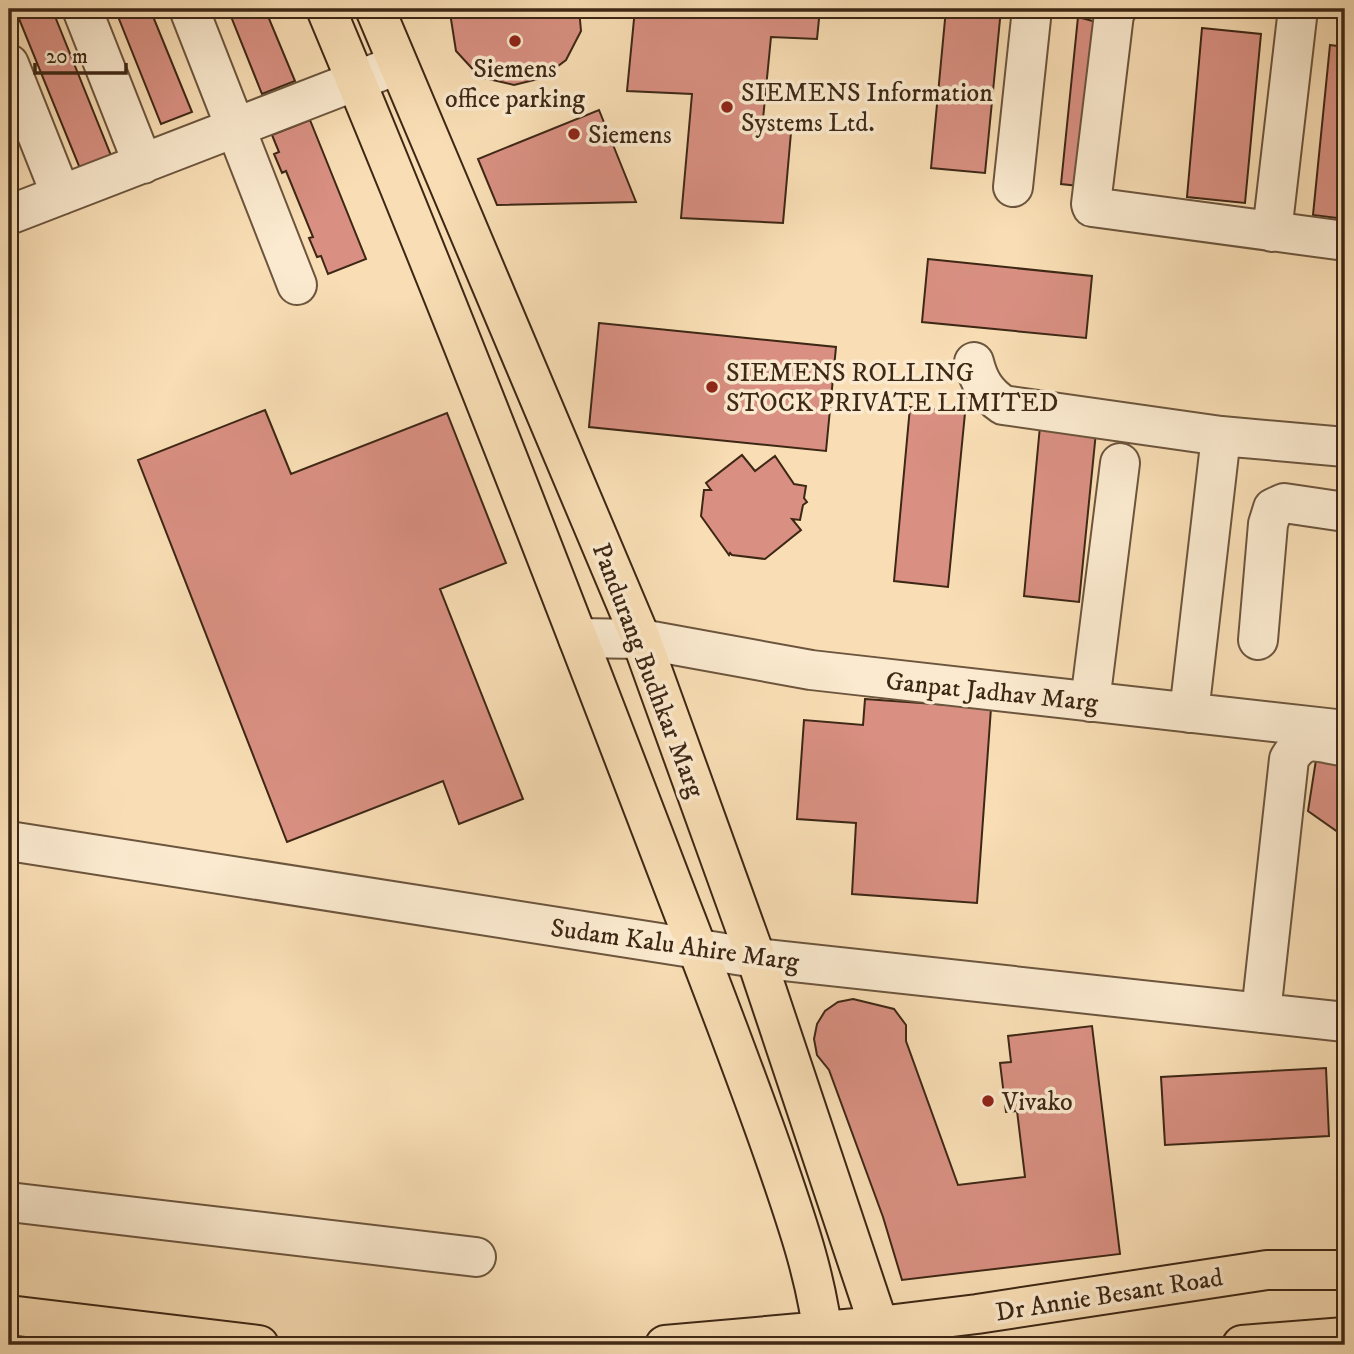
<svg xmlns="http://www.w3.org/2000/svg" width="1354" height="1354" viewBox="0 0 1354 1354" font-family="'IM FELL DW Pica',serif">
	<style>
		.building { fill: #d99082; stroke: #3d2715; stroke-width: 2 }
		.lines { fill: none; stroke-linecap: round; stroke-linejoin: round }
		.minor-casing { stroke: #6c553d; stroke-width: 42 }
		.major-casing { stroke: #3d2715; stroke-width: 42 }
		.minor { stroke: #fbeacf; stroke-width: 38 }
		.major { stroke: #f9deb5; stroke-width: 38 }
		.poi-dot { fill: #8f2418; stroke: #fbeacf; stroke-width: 2.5 }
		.labels { text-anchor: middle; stroke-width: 7; stroke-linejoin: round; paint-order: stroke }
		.poi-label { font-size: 26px; fill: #3d2715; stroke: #fbeacf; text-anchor: start }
		.street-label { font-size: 26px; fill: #3d2715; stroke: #fbeacf }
	</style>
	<rect width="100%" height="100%" fill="#f9deb5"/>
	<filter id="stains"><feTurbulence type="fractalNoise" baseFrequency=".00286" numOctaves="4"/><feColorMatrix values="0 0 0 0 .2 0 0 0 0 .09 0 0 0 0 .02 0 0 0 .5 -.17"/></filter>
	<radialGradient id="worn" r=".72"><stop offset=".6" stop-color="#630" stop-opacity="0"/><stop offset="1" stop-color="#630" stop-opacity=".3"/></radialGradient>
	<path class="building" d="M15,9H52L112,158L81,171Z
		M115,9H150L192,112L161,124Z
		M228,9H265L295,81L262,94Z
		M452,9H579L581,31L566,60L542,78L514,85L480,77L456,51L450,13Z
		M635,9H820L817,39L771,37L763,119L792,121L783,223L681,218L692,94L627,91Z
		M946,9H1001L985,173L931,168Z
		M1078,17L1100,23L1088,187L1061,184Z
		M1202,28L1261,34L1245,203L1187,197Z
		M1330,45L1345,47V219L1313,215Z
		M599,110L636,202L497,205L478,159Z
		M310,120L366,259L328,274L321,256L317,257L309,238L313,237L286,171L282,173L274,154L279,152L272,135Z
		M928,259L1092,276L1086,338L922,322Z
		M599,323L836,347L826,451L589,427Z
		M910,407L965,413L948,587L894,581Z
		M265,410L291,474L447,413L506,563L440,589L523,799L459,824L443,781L287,842L138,460Z
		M1040,426L1096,432L1079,602L1024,596Z
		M742,455L755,471L775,456L794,484L806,486L804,498L807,502L803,505L800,520L792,519L801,530L765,559L732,555L730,553L729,555L701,516L704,490H711L706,483Z
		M865,699L991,708L977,903L852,894L856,823L797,819L804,720L863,725Z
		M1318,747L1345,762V837L1308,811Z
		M853,999L894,1009L906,1025V1041L958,1185L1025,1177L1017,1111L1006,1112L1000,1063L1011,1062L1008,1036L1092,1026L1120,1254L902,1280L883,1217L829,1070L817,1055L814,1039L817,1024L825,1011L838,1002Z
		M1326,1068L1329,1136L1165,1145L1161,1077Z"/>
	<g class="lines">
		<defs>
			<path id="minor" d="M82,9L143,164
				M189,9L297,285
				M1117,9L1114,14L1091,204L1092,207L1345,241
				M9,64L61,195
				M1013,187L1032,9
				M9,215L397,65
				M1272,232L1298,9
				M974,362C979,382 986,393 1003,405L1221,436
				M578,638L641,639L811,670L1345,730
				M1258,640L1268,524L1273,508L1284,503L1345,512
				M1090,702L1120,463
				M1189,713L1221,436L1345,447
				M9,841L756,958L1345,1022
				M1261,1013L1289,759C1304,734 1316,742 1341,746
				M9,1202L476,1257"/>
			<path id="major" d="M326,9C447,298 560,590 672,883C707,974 743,1066 775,1158C796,1219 818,1281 824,1345
				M375,9L641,639L756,958L879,1326L880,1345
				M9,1315L259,1345
				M665,1345L879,1326L977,1314L1267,1270H1345
				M1242,1345L1345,1337"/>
		</defs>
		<use href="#minor" class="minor-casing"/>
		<use href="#major" class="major-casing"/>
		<use href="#minor" class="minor"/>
		<use href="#major" class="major"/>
	</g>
	<g class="poi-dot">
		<circle cx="515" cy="41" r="7"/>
		<circle cx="727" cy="107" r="7"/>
		<circle cx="574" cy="134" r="7"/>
		<circle cx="712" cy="387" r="7"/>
		<circle cx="988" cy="1101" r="7"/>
	</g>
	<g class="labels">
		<g class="poi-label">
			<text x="515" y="77" text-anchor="middle">Siemens<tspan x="515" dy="30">office parking</tspan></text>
			<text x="741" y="101">SIEMENS Information<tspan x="741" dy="30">Systems Ltd.</tspan></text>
			<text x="588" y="143">Siemens</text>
			<text x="726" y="381">SIEMENS ROLLING<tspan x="726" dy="30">STOCK PRIVATE LIMITED</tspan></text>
			<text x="1002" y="1110">Vivako</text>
		</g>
		<g class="street-label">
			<text transform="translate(649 670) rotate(69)" y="9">Pandurang Budhkar Marg</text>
			<text transform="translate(992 691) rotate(6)" y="9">Ganpat Jadhav Marg</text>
			<text transform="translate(675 944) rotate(8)" y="9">Sudam Kalu Ahire Marg</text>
			<text transform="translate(1109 1294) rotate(-9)" y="9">Dr Annie Besant Road</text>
		</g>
	</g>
	<rect width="1354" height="1354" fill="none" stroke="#f9deb5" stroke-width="35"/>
	<rect x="10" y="10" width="1333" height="1333" fill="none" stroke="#3d2715" stroke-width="3.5"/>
	<rect x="18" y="18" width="1319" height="1319" fill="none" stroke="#3d2715" stroke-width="2"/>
	<path d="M35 63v10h91v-10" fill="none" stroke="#3d2715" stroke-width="3.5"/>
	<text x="46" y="63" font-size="21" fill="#3d2715" stroke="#fbeacf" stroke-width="5" paint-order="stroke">20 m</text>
	<rect width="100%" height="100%" filter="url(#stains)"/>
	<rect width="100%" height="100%" fill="url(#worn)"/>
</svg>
